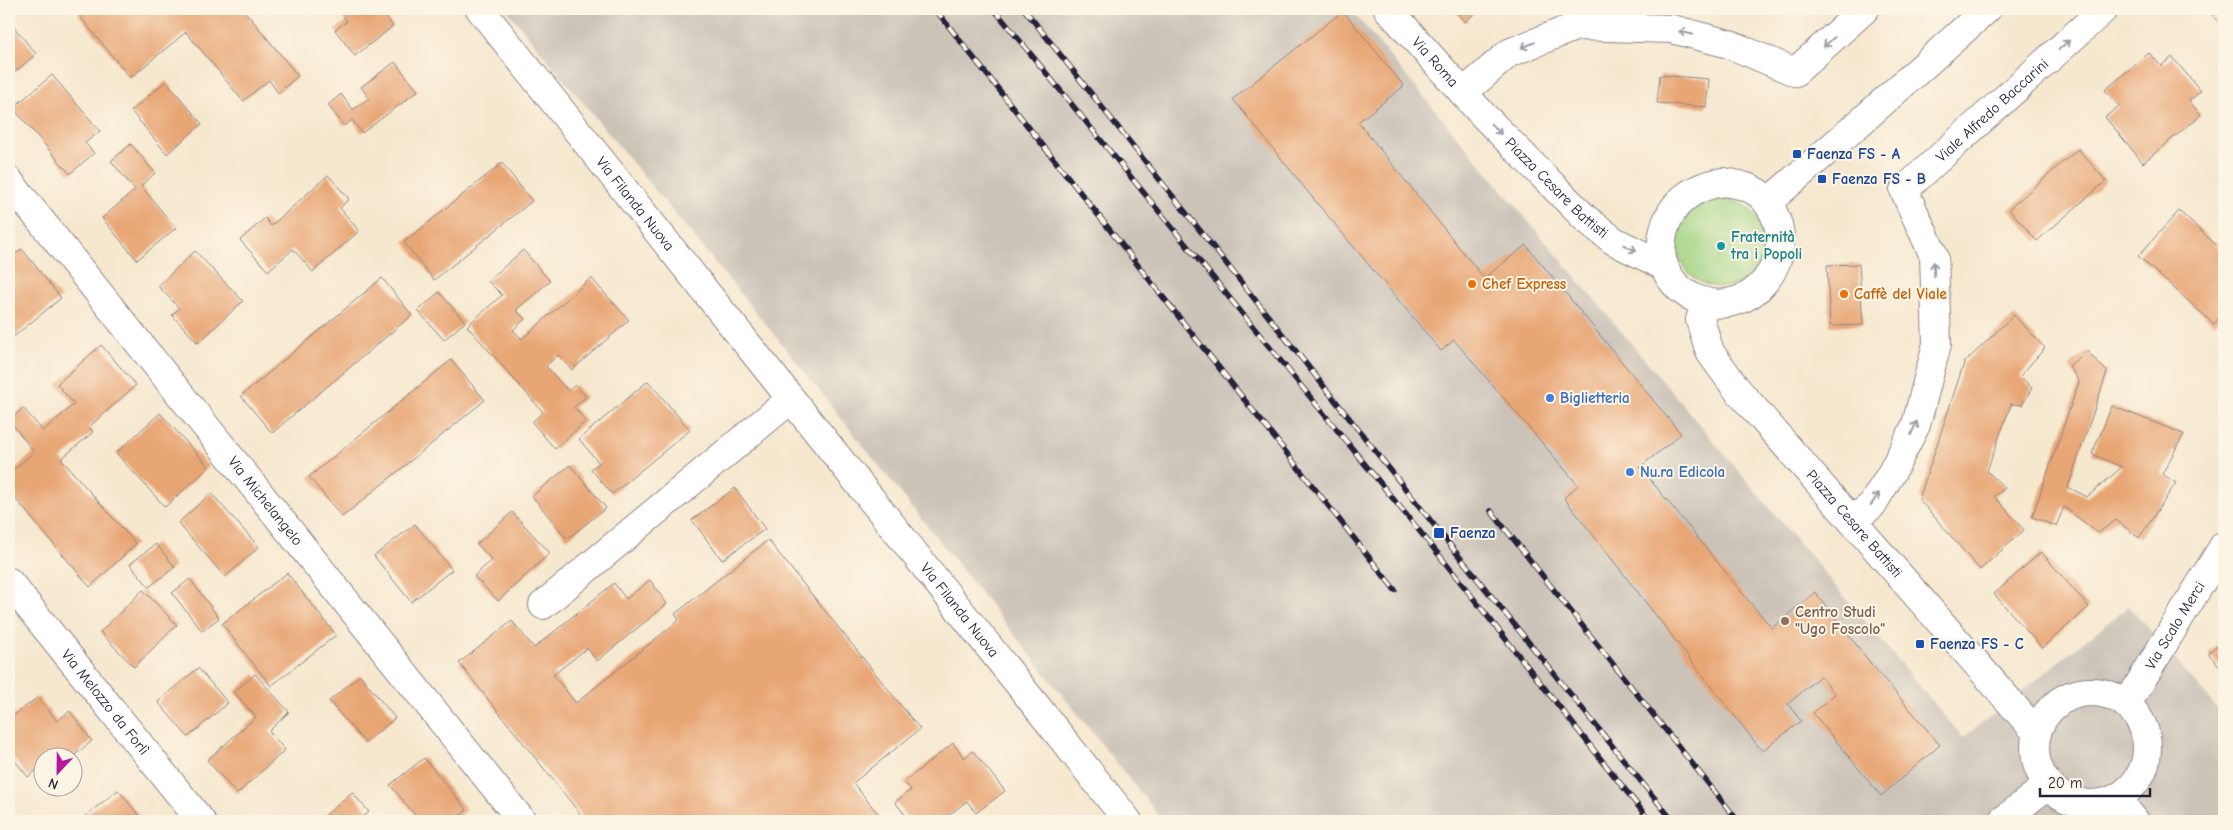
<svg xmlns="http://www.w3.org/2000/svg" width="2233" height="830" viewBox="0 0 2233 830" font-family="'Comic Neue',sans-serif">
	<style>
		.industrial { fill: #cbc2b8 }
		.green { fill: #a3d483; stroke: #627b5f }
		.building { fill: #e8a675 }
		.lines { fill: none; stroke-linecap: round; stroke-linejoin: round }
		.minor-casing { stroke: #8c8585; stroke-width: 30 }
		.minor { stroke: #fff; stroke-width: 28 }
		.rail-casing { stroke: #22223b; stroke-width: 5.5 }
		.rail { stroke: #fcf5e5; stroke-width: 4; stroke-dasharray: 11; stroke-linecap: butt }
		.oneway { stroke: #9c9ca7 }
		.transit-dot { fill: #1a4fb4; stroke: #fcf5e5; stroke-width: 2 }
		.culture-dot { fill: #0f9aa8; stroke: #fcf5e5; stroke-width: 2 }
		.food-dot { fill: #e8710a; stroke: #fcf5e5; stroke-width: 2 }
		.shop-dot { fill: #3f7fe0; stroke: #fcf5e5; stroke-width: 2 }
		.education-dot { fill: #8d6e63; stroke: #fcf5e5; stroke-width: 2 }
		.labels { text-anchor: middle; stroke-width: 4; stroke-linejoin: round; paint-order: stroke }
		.street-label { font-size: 15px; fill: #22223b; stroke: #fcf5e5 }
		.transit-label { font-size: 15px; font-weight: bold; fill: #164399; stroke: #fcf5e5; text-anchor: start }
		.culture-label { font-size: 15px; font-weight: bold; fill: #0d838f; stroke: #fcf5e5; text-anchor: start }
		.food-label { font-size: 15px; font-weight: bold; fill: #c56008; stroke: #fcf5e5; text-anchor: start }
		.shop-label { font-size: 15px; font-weight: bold; fill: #366cbe; stroke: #fcf5e5; text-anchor: start }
		.education-label { font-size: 15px; font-weight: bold; fill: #785e54; stroke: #fcf5e5; text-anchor: start }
	</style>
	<rect width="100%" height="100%" fill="#fcf5e5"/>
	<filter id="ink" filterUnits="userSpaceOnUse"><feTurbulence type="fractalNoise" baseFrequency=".02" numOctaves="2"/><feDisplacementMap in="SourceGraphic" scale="10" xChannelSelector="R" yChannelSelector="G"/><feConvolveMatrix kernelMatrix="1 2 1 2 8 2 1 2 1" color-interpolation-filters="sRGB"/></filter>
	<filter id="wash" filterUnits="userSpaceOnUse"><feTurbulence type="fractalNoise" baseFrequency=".0096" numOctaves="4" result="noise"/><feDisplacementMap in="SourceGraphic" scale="20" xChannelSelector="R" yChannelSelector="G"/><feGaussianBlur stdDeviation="1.12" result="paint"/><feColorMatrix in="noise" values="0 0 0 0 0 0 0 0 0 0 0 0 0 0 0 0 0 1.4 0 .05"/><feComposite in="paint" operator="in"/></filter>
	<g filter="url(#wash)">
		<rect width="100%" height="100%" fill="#f6e8cf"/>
		<path class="industrial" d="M506,9H1350L1963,738L2129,606L2224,716V821H1163L781,343Z"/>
		<path class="green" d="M1677 243a44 44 0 1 1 88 0a44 44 0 1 1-88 0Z"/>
		<g id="blocks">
			<path class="building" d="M84,9H243L298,76L278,93L269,80L243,101L186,32L130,78L78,14Z
				M338,9H379L393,26L355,56L335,30L347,21Z
				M1453,9H1479L1465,22Z
				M2207,9H2224V27Z
				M1343,11L1404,86L1358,122L1484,278L1526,245L1681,434L1640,467L1744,595L1772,628L1815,592L1872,665L1940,745L1881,796L1813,713L1835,694L1820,676L1788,704L1801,721L1762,751L1564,498L1578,485L1454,340L1441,351L1312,197L1233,99Z
				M9,21L36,54L9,77Z
				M2149,53L2161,66L2172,57L2201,91L2189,101L2201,115L2143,163L2105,117L2119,106L2105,90Z
				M395,62L418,91L362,133L352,120L344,126L328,105L341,94L353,110L369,98L361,87Z
				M52,75L100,131L85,143L94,153L70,174L13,108Z
				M1660,75L1709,79L1706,107L1657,103Z
				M166,81L202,124L167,154L131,111Z
				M131,144L155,173L141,186L176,228L137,260L102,218L135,190L111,161Z
				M2078,149L2106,181L2037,241L2009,209Z
				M502,163L532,201L434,280L404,242Z
				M328,175L349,199L340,208L359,231L313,272L293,249L268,271L240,240L265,218L271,226Z
				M2179,211L2224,252V312L2214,324L2138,256Z
				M22,249L61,298L12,338L9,334V259Z
				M523,250L550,281L516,310L525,319L513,330L522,339L591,278L629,320L572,370L558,355L546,366L568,391L575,385L586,397L574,407L586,421L555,449L532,422L543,412L467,326L502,295L488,281Z
				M195,251L243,301L198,343L172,315L179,308L158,286Z
				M1859,264L1863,325L1830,326L1827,265Z
				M382,278L412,315L272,433L241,396Z
				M439,292L465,322L444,340L418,311Z
				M2014,315L2045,348L2020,376L2032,388L2022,405L2011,404L1987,471L2005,488L1994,496L2024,530L1980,570L1919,499L1964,363Z
				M101,345L136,385L89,427L93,432L61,459L136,544L90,587L9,491V474L34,452L9,420L23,408L43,431L74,404L57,384Z
				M2087,351L2107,372L2068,487L2087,497L2122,467L2092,454L2112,406L2184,434L2162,474L2176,483L2139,538L2116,520L2098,533L2064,507L2056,526L2032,517L2079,382L2069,366Z
				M451,360L485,400L342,517L309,477Z
				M648,381L690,430L612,494L591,469L599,463L579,439Z
				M160,413L209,467L165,507L116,453Z
				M570,465L606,508L567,539L532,496Z
				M735,488L765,529L722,560L692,520Z
				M211,493L259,547L225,577L178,523Z
				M512,512L550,553L498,601L474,576L492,560L477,544Z
				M415,524L452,570L411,602L374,556Z
				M768,540L920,729L853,783L884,821H586L459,663L512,621L534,648L614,583L626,599L650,580L667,604L597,661L587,648L553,675L576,703L679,620L675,614Z
				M156,544L175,567L149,587L130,564Z
				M2041,552L2089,607L2042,648L1994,594Z
				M287,573L336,635L271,686L222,624Z
				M190,579L219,618L202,631L172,593Z
				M143,590L177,625L134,667L100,632Z
				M2224,639V671L2208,653Z
				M198,668L228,703L188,737L158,702Z
				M255,674L289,712L269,731L285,750L237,794L207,760L256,717L234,692Z
				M360,675L395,718L365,743L329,701Z
				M38,697L57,721L70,711L92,741L71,758H42V766L28,777L9,753V719Z
				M953,743L964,758L973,751L1005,791L976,813L967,801L941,821H910L895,802L911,790L904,782Z
				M424,758L467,810L453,821H420L390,785Z
				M118,790L144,821H79Z
				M352,792L369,812L358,821H319Z"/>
		</g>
	</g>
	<g filter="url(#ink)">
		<use href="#blocks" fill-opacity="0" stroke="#8c8585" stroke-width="1"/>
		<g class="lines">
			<defs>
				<g id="minor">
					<path id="s1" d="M480,9L1128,821"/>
					<path id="s2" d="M1388,9L1483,115L1585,218L1614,241L1664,266"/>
					<path d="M1463,93L1509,53L1577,26L1672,29L1729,44L1795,72L1865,9"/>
					<path id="s3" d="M9,181L522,821"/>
					<path d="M1724,182C1734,184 1744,185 1753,190C1763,195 1768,203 1773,212C1798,259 1752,319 1699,300C1683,294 1672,285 1665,268C1660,258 1661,245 1663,234C1670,202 1693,186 1724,182Z"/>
					<path d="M1768,202L1864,119L1987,9"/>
					<path id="s4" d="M1706,303L1700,320L1710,352L1736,388L2037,733"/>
					<path id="s5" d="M1852,521L1872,505L1892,472L1916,425L1937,344L1934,256L1904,190L2104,9"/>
					<path id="s6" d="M9,582L201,821"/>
					<path d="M543,605L791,399"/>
					<circle cx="2091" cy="748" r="56"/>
					<path id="s7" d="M2127,704L2224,545"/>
					<path d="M2117,799L2135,821"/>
					<path d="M2002,821L2048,785"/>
				</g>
			</defs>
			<use href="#minor" class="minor-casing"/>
			<use href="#minor" class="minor"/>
			<defs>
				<path id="rail" d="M935,9L1395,590
					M994,9L1439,555L1650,821
					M1024,9L1450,545L1673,821
					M1491,511L1738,821"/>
			</defs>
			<use href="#rail" class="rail-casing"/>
			<use href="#rail" class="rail"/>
		</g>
		<defs><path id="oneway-shaft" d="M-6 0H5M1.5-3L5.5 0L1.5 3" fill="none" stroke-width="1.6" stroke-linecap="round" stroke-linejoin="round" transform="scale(1.25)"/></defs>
		<g class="oneway">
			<use href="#oneway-shaft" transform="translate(1686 33) rotate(-166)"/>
			<use href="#oneway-shaft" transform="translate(1829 42) rotate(138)"/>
			<use href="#oneway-shaft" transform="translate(1528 45) rotate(159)"/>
			<use href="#oneway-shaft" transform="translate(2064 45) rotate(-42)"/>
			<use href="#oneway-shaft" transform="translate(1496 129) rotate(45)"/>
			<use href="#oneway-shaft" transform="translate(1630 248) rotate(27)"/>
			<use href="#oneway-shaft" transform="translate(1934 269) rotate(-92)"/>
			<use href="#oneway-shaft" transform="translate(1914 428) rotate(-67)"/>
			<use href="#oneway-shaft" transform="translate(1875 499) rotate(-56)"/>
		</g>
	</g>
	<g class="transit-dot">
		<rect x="1792" y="149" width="10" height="10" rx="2.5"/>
		<rect x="1817" y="174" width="10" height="10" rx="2.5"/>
		<rect x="1433" y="527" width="12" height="12" rx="2.5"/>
		<rect x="1915" y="639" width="10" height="10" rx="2.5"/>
	</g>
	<circle class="culture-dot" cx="1721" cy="246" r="5"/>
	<g class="food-dot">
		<circle cx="1472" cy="284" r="5"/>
		<circle cx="1844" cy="294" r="5"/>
	</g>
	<g class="shop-dot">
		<circle cx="1550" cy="398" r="5"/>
		<circle cx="1630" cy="472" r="5"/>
	</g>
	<circle class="education-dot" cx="1785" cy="621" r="5"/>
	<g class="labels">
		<g class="street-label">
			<text dy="5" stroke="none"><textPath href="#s2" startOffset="71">Via Roma</textPath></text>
			<text dy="5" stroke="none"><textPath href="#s5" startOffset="480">Viale Alfredo Baccarini</textPath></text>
			<text dy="5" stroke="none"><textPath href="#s2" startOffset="246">Piazza Cesare Battisti</textPath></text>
			<text dy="5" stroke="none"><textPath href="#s1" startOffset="249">Via Filanda Nuova</textPath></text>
			<text dy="5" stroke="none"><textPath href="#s3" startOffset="410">Via Michelangelo</textPath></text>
			<text dy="5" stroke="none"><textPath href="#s4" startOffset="276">Piazza Cesare Battisti</textPath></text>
			<text dy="5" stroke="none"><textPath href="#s1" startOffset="769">Via Filanda Nuova</textPath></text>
			<text dy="5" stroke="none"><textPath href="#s7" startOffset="92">Via Scalo Merci</textPath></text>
			<text dy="5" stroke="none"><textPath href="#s6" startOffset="154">Via Melozzo da Forlì</textPath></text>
		</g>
		<g class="transit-label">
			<text x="1807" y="159">Faenza FS - A</text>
			<text x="1832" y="184">Faenza FS - B</text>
			<text x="1450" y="538">Faenza</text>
			<text x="1930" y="649">Faenza FS - C</text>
		</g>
		<g class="culture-label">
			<text x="1731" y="242">Fraternità<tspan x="1731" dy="17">tra i Popoli</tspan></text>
		</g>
		<g class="food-label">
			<text x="1482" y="289">Chef Express</text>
			<text x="1854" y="299">Caffè del Viale</text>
		</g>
		<g class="shop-label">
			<text x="1560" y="403">Biglietteria</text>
			<text x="1640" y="477">Nu.ra Edicola</text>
		</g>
		<g class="education-label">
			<text x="1795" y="617">Centro Studi<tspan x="1795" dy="17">"Ugo Foscolo"</tspan></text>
		</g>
	</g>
	<rect width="2233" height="830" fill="none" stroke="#fcf5e5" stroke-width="30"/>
	<g transform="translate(58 772) rotate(202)"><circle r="24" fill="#fcf5e5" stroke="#a5a1a1"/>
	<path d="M0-4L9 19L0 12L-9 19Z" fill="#b5179e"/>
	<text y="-8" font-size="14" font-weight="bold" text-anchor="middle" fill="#22223b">N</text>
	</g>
	<path d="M2040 788v8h110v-8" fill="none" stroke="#22223b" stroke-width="2.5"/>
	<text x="2048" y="788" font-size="15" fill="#22223b" stroke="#fcf5e5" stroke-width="4" paint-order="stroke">20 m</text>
</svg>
